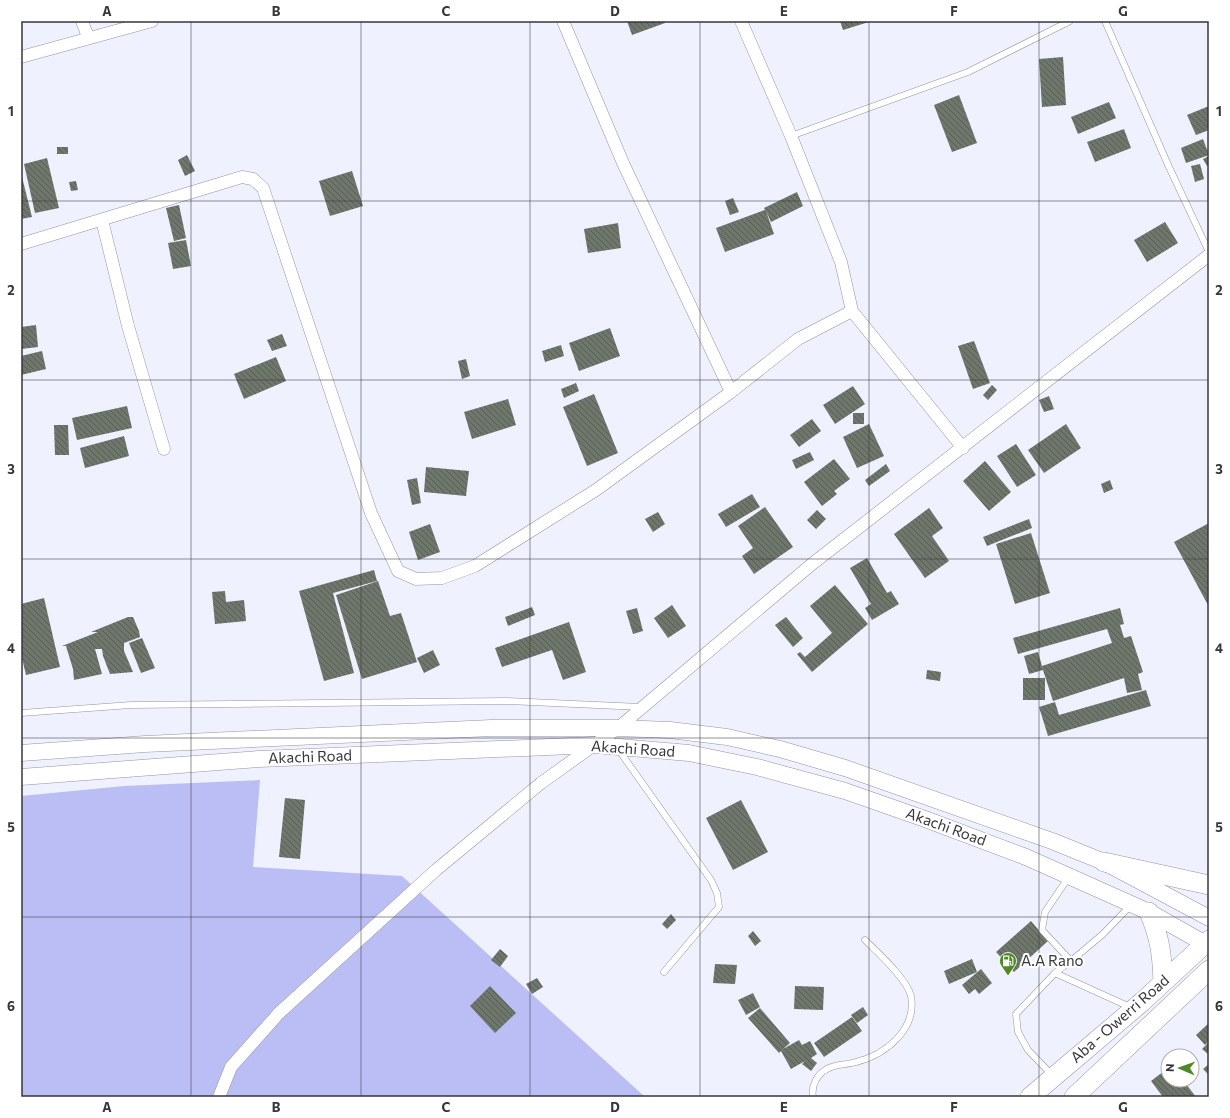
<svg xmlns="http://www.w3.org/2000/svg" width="1230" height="1118" viewBox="0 0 1230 1118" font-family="Commissioner,sans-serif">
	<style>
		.park { fill: #bbbef4 }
		.building { fill: url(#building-back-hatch) }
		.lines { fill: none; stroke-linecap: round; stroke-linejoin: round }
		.service-casing { stroke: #9495a2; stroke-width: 7 }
		.minor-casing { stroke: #9495a2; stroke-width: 13 }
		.secondary-casing { stroke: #9495a2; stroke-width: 17 }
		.trunk-casing { stroke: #9495a2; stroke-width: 20 }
		.service { stroke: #fff; stroke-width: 6 }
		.minor { stroke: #fff; stroke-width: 12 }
		.secondary { stroke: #fff; stroke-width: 16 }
		.trunk { stroke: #fff; stroke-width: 19 }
		.grid { fill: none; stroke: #36363c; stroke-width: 1; stroke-opacity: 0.55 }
		.labels { text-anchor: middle; stroke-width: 4; stroke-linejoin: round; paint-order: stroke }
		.street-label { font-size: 15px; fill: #36363c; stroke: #fff }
		.poi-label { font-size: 15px; fill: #36363c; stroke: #fff; text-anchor: start }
		.neatline { fill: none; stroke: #36363c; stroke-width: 1.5 }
		.grid-label { font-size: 13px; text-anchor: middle; font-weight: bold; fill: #36363c }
	</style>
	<defs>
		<pattern id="building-back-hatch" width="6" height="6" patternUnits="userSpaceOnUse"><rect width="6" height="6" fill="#6f766b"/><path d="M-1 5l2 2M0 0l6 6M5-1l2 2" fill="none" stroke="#575c55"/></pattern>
	</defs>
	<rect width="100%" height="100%" fill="#eff1ff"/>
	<path class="park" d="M260,780L253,867L402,876L645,1097H21V796L124,786Z"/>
	<path class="building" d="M627,21H664L665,23L632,35Z
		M840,21H872L843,30Z
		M1063,57L1066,105L1042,107L1039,59Z
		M959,95L977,143L952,152L934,105Z
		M1109,102L1116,118L1078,134L1071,117Z
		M1209,106V130L1196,135L1187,115Z
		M1124,129L1131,148L1095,162L1087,142Z
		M1203,139L1209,155L1186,163L1181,148Z
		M57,147H68V154H57Z
		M187,155L195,171L185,176L178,160Z
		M1209,156V165L1207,166L1203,159Z
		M47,158L59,208L35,213L24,164Z
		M1200,164L1204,179L1195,182L1191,166Z
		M352,171L363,206L330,216L319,181Z
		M21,173L32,217L21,219Z
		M76,181L78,190L71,191L69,182Z
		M797,192L803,206L771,222L766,211L774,234L725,252L716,228L765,210L764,208Z
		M733,198L739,212L730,215L725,201Z
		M179,205L186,238L174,241L166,208Z
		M1165,222L1178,243L1147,262L1134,240Z
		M618,223L621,248L588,253L584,229Z
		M186,240L191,266L173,269L168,243Z
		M36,325L38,347L21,349V327Z
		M610,328L620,356L579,371L569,343Z
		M282,334L287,346L272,351L267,340Z
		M974,341L990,383L973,389L958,346Z
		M561,345L564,356L545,362L542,351Z
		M42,351L46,369L21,375V356Z
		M276,357L286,381L244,399L234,374Z
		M466,359L470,376L462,379L458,361Z
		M576,383L579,391L564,398L561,389Z
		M992,385L997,390L988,400L983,395Z
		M853,386L865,404L835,424L823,405Z
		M594,394L618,453L587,466L563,407Z
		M1049,396L1054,409L1044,412L1039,400Z
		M508,399L516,425L472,439L464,412Z
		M127,406L132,428L77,440L72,418Z
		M853,413H864V424H853Z
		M812,419L821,431L799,447L790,435Z
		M869,424L884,456L857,468L843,437Z
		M1066,424L1081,448L1044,473L1028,450Z
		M54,425H68L69,455H55Z
		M124,436L129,456L85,468L80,448Z
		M1016,444L1036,475L1017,487L997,456Z
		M810,452L814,460L796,469L792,460Z
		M834,459L850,479L834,491L837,494L822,506L804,482Z
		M985,461L1011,492L989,511L963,481Z
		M886,464L890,471L869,486L865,480Z
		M426,467L469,471L466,496L424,492Z
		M417,478L421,503L412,505L407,480Z
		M1110,480L1113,489L1104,493L1101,484Z
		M752,494L760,507L726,527L718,514Z
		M765,507L793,547L754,574L742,556L753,548L738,526Z
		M929,508L943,528L932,536L949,561L925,578L894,534Z
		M817,510L826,519L816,529L807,520Z
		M658,512L665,524L653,532L645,519Z
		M1029,519L1032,528L987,546L983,537Z
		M1209,523V607L1174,542Z
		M430,524L440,552L418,560L409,532Z
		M1031,533L1050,593L1015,604L996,544Z
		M867,558L887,593L891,591L899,604L872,620L865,608L871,604L850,568Z
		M374,570L377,581L333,593L354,673L324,681L299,591Z
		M378,581L390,616L401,613L417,662L362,679L336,595Z
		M835,585L868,624L812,672L797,654L800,652L805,657L832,633L810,606Z
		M225,591L226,602L244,600L246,621L215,624L212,592Z
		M44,598L60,667L26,675L21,654V604Z
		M672,605L686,626L668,638L654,618Z
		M532,607L535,615L508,626L505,617Z
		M637,608L643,631L633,634L626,611Z
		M1120,608L1124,624L1120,625L1124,638L1131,636L1143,672L1138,674L1142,690L1127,693L1124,678L1053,701L1043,670L1029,674L1024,656L1038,652L1042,666L1112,643L1107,629L1018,654L1013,638Z
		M128,617H133L139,631L140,637L124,643V651L133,672L110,674L103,656L102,649H95L102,674L74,680L73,669L66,646H62L98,632H91Z
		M786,617L803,638L793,647L775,625Z
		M569,622L586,672L563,680L552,650L502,667L495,648Z
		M142,638L155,668L141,673L129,643Z
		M433,650L440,665L424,673L417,658Z
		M927,670L941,672L940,681L926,679Z
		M1023,678H1045V700H1023Z
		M1146,690L1151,706L1048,736L1039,707L1055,702L1059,715Z
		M285,798L305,800L300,859L279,857Z
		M741,800L768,852L733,870L706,818Z
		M671,914L676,920L667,929L662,924Z
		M1031,921L1048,941L1014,972L996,952Z
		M753,931L761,941L755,946L748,936Z
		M500,949L508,956L500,967L491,960Z
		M972,959L977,972L949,984L944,971Z
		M715,964L737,965L735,984L713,983Z
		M981,969L992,983L979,994L975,989L969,994L962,985Z
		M537,978L543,987L532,994L526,984Z
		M490,986L516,1013L495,1033L470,1006Z
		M795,986L824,987L823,1010L794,1009Z
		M753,993L760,1007L746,1015L738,1000Z
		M863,1007L868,1015L857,1023L851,1015Z
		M760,1008L790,1043L783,1049L799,1040L802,1045L810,1041L817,1054L811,1058L817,1063L811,1071L802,1064L805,1061L791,1069L781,1051L779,1053L748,1018Z
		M852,1017L862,1031L824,1057L814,1043Z
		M1209,1023V1041L1205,1045L1196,1035Z
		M1209,1042V1055L1202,1049Z
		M1209,1064V1075L1203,1069Z
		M1168,1068V1080H1183L1196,1097H1163L1151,1081Z"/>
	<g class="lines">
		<defs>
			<path id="service" d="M1105,21L1169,167L1209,252
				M791,136L968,72L1070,21
				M21,713L131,705L506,701L641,707
				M618,749L711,880L717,893L719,907L664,972
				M1068,878L1045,912L1042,930L1071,961L1103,934L1131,905
				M1055,973L1071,961
				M1052,1075L1028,1050L1018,1032L1016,1014L1055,973L1130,1007
				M813,1097C811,1086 817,1074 827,1069C835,1064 847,1065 856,1062C885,1055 917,1030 911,996C907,979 878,953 865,940"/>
			<path id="minor" d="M82,21L88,37
				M563,21L623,163L731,392
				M741,21L791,136L841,262L852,311L963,448
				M21,57L152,21
				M102,220L128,326L164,449
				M21,244L242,177L253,179L263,188L371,513L398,571L416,579L442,578L475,566L596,490L731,392L798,339L852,311
				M219,1097L231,1067L279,1013L436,870L541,783L618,728L812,564L1209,255"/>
			<path id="secondary" d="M21,753L145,744L491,728H618L670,730L727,737L780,749L845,768L1052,841L1104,862L1209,918
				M21,777L259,759L596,745L689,753L757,767L845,791L925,819L1026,857L1149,912L1209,946"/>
			<path id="trunk" d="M1104,862L1209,885
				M1149,912C1160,938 1162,954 1163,982
				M1030,1097L1142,1002L1209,940
				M1074,1097L1209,970"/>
		</defs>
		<use href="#service" class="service-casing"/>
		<use href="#minor" class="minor-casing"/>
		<use href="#secondary" class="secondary-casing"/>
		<use href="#trunk" class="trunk-casing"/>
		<use href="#service" class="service"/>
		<use href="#minor" class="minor"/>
		<use href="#secondary" class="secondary"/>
		<use href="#trunk" class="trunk"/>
	</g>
	<path class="grid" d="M191,21V1097M361,21V1097M530,21V1097M700,21V1097M869,21V1097M1039,21V1097M21,201H1209M21,380H1209M21,559H1209M21,738H1209M21,917H1209"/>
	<defs>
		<symbol id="fuel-pin" viewBox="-11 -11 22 30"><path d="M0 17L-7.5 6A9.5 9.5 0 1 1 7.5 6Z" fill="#4f8926" stroke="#fff"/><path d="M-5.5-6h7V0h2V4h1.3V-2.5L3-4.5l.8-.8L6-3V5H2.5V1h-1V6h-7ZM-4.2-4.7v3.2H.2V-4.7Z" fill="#fff"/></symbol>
	</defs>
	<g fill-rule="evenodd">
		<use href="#fuel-pin" x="998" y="951" width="20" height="27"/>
	</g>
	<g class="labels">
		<g class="street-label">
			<text transform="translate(633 749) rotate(4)" y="5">Akachi Road</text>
			<text transform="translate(310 757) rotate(-2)" y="5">Akachi Road</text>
			<text transform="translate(946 827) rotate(20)" y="5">Akachi Road</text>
			<text transform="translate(1120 1019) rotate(-41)" y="5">Aba - Owerri Road</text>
		</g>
		<g class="poi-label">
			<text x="1021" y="966">A.A Rano</text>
		</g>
	</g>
	<rect width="1230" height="1118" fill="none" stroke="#ffffff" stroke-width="44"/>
	<g transform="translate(1180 1068) rotate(272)"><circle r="19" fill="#ffffff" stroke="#afafb1"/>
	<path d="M0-3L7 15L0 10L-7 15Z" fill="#4f8926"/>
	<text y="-6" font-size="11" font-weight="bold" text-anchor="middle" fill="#36363c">N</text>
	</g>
	<rect x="22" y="22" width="1186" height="1074" class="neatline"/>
	<g class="grid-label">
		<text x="107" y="16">A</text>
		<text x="276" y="16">B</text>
		<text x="446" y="16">C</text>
		<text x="615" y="16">D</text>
		<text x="784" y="16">E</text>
		<text x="954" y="16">F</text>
		<text x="1123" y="16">G</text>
		<text x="11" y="116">1</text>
		<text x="1219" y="116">1</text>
		<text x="11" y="295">2</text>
		<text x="1219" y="295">2</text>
		<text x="11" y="474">3</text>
		<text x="1219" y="474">3</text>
		<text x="11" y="653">4</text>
		<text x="1219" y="653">4</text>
		<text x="11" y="832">5</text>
		<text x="1219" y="832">5</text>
		<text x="11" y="1011">6</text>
		<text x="1219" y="1011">6</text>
		<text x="107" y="1112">A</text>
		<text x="276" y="1112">B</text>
		<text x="446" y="1112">C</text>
		<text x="615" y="1112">D</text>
		<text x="784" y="1112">E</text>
		<text x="954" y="1112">F</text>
		<text x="1123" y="1112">G</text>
	</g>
</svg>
